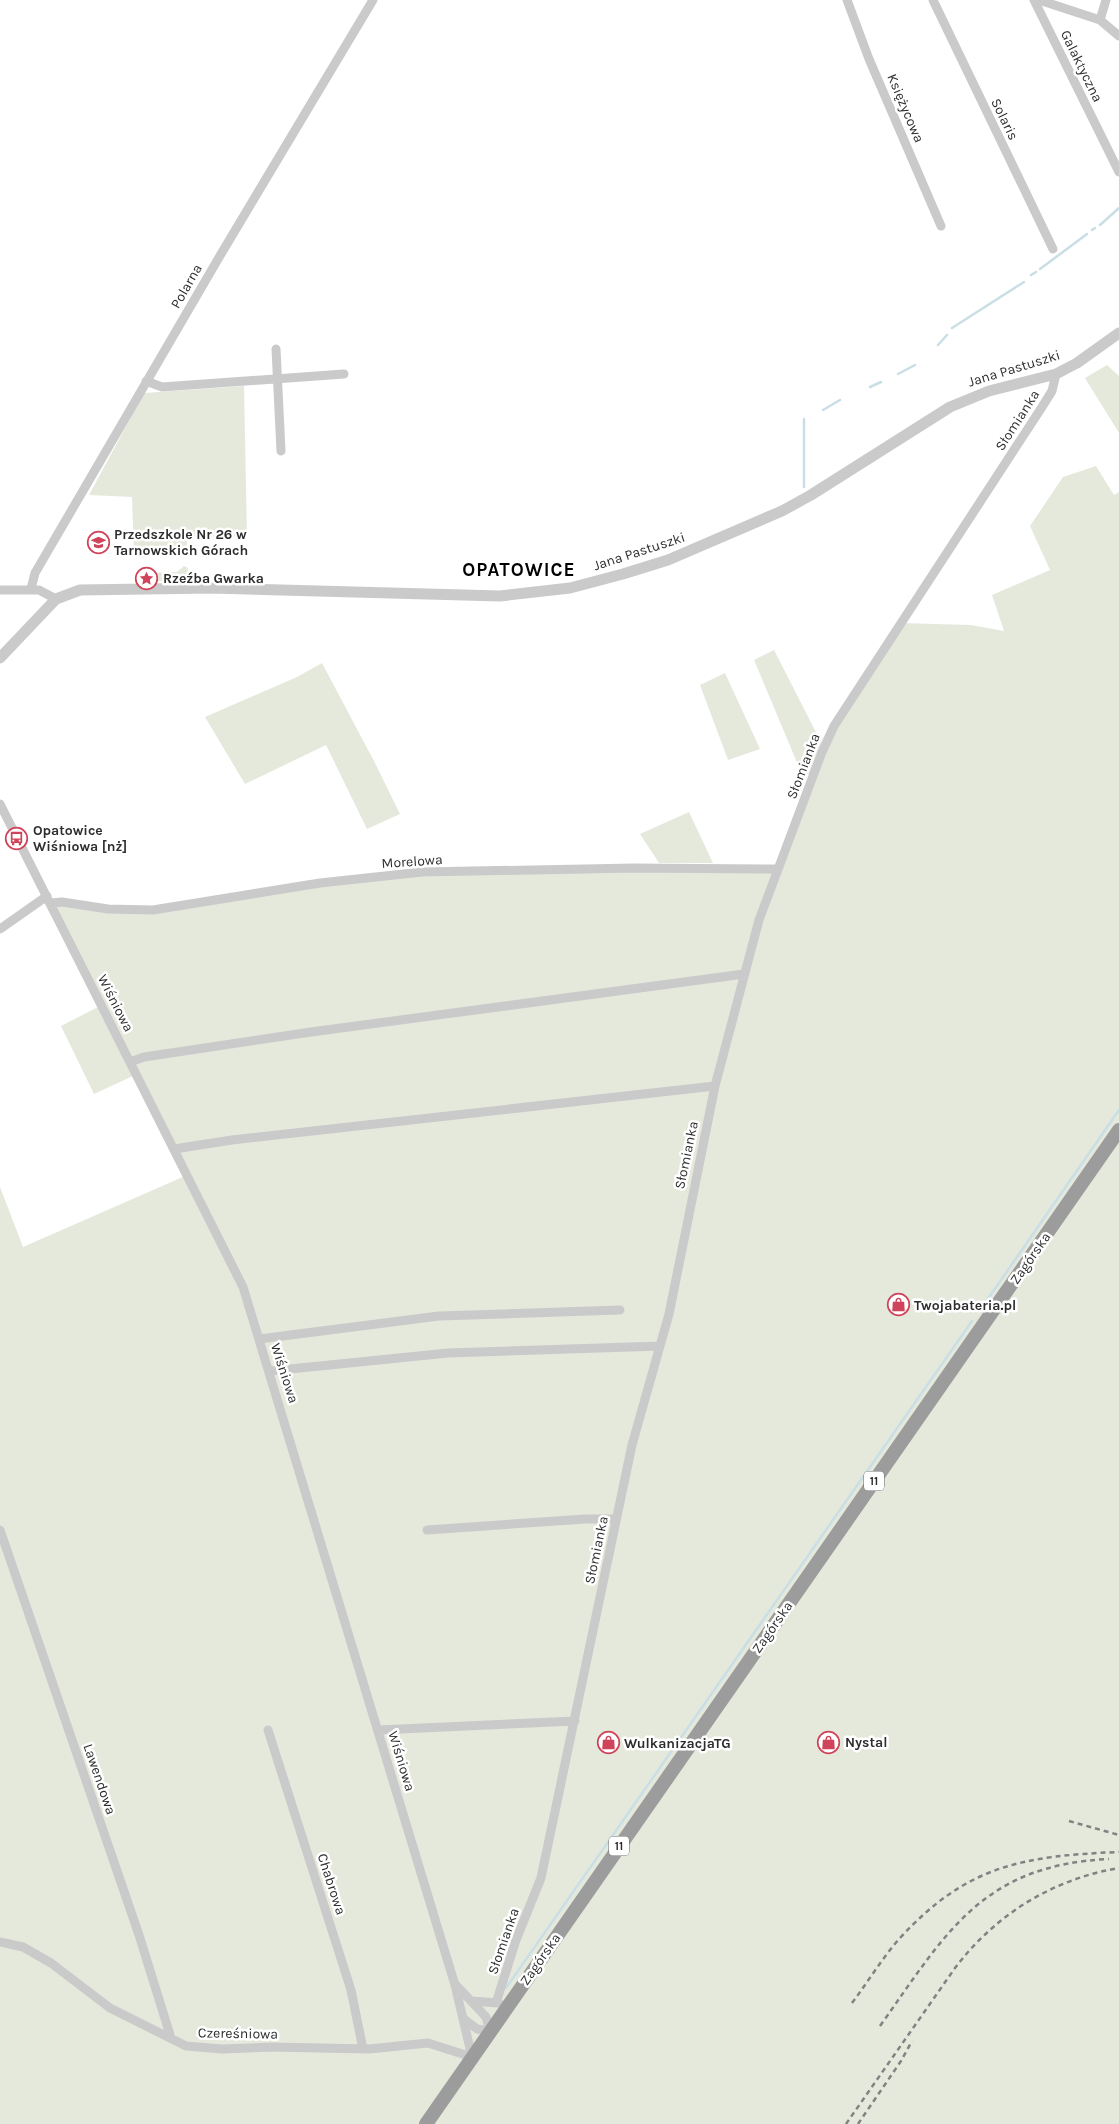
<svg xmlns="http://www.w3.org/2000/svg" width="1119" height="2124" viewBox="0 0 1119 2124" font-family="Karla,sans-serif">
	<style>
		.green { fill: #e4e9dc }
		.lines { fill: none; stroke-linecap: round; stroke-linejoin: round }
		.stream { stroke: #cadee6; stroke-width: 2.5 }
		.minor { stroke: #cacaca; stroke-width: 9 }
		.tertiary { stroke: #cacaca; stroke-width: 11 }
		.trunk { stroke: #9c9c9c; stroke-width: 14 }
		.rail { stroke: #828282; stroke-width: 2.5; stroke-dasharray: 5 4; stroke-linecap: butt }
		.labels { text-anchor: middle; stroke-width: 5; stroke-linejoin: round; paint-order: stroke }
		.shield { fill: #fff; stroke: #6c6c6c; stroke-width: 1 }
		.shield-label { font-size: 12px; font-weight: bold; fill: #2d2d2d }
		.street-label { font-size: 14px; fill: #2d2d2d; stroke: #fff }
		.poi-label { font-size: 14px; font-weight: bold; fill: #2d2d2d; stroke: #fff; text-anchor: start }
		.district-label { font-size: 19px; font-weight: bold; letter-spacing: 1px; fill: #000; stroke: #fff }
	</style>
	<rect width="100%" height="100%" fill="#fff"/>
	<path class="green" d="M1107,365L1119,376V433L1085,378Z
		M244,386L247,537L187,536V556H134L132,497L89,495L144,393Z
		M1096,466L1114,495L1119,492V2124H0V1187L23,1247L185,1176L129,1062L41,897L103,909L148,908L400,872L773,866L780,864L823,752L899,623L971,625L1004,631L992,595L1050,570L1030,526L1063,477Z
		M184,566L188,568L187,577L168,581H143V576L146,573L177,572Z
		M774,650L821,742L809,774L801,772L754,660Z
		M322,663L375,763L400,814L367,829L326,745L245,784L205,717L297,677Z
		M725,673L760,749L728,760L700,685Z
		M689,812L713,863H659L640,834Z
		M98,1007L133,1076L94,1094L61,1026Z"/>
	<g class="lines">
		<path class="stream" d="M1100,225L1119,208
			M1092,230L1095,228
			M1040,269L1087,234
			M1031,275L1036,272
			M952,328L1024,282
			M938,345L947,335
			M898,374L915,365
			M870,387L881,382
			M823,410L840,400
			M804,487V419
			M983,1306L1119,1110
			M506,1988L972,1321"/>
		<path class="minor" d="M847,0L869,59L941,226
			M933,0L1053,249
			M1034,0L1119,172
			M1039,0L1100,20L1119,36
			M1100,20L1106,0
			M276,349L281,451
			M146,381L162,387L344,374
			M31,589L35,573L221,254L373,0
			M0,590H39L56,599
			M0,804L243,1287L455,1985L472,2057L428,2043L369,2049L272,2047L222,2049L186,2046L110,2008L51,1963L23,1947L0,1942
			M51,903L62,902L108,909L153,910L320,883L422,872L634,868L778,869
			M0,929L47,896
			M130,1062L144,1057L311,1032L744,974
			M174,1149L232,1140L715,1086
			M259,1339L439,1316L620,1310
			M270,1371L448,1353L660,1346
			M0,1530L139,1935L171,2038
			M427,1530L585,1519H616
			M268,1730L351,1990L363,2049
			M378,1730L575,1721
			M456,1985L486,2017L490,2031L477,2029L464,2019
			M472,2001L499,2003
			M496,2003L516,1940L541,1878L632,1445L669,1314L715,1086L759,920L822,752L834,726L1042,407L1052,391L1056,374"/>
		<path class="tertiary" d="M0,658L56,599L80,590L212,588L500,596L570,588L623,574L668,560L782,511L811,495L950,407L989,391L1056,374L1077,363L1119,333"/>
		<path class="trunk" d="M426,2124L1119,1130"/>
		<path class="rail" d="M1069,1821L1119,1835
			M852,2003C868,1982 882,1958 900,1938C967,1865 1023,1856 1119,1852
			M880,2026C946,1933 982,1865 1109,1859
			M846,2124L955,1968C996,1914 1053,1879 1119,1868
			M858,2124L901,2061L912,2041"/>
	</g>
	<defs>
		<symbol id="school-ring" viewBox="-11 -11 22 22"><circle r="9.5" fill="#fff" stroke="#cf445a" stroke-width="1.5"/><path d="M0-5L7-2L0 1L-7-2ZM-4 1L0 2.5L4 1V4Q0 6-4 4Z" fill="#cf445a"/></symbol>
		<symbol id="sight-ring" viewBox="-11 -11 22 22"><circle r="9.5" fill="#fff" stroke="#cf445a" stroke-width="1.5"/><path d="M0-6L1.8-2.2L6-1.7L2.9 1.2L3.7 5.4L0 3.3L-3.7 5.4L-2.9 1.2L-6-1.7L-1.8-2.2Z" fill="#cf445a"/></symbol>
		<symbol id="bus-ring" viewBox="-11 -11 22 22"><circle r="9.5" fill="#fff" stroke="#cf445a" stroke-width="1.5"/><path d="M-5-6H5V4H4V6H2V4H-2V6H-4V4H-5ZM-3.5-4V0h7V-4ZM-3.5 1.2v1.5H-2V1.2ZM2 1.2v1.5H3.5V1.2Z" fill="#cf445a"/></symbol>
		<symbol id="shop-ring" viewBox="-11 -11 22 22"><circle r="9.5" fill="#fff" stroke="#cf445a" stroke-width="1.5"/><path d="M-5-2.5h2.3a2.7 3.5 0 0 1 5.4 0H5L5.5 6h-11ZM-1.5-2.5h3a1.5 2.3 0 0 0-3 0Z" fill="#cf445a"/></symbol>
	</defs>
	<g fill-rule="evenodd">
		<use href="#school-ring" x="86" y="530" width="25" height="25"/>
		<use href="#sight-ring" x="134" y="566" width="25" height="25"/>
		<use href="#bus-ring" x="4" y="826" width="25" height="25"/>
		<use href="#shop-ring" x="886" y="1292" width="25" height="25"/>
		<use href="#shop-ring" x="816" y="1730" width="25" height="25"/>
		<use href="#shop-ring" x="596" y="1730" width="25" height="25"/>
	</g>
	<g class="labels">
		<g class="shield">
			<rect x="864" y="1471.5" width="20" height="19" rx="4"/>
			<rect x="609" y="1836.5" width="20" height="19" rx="4"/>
		</g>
		<g class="shield-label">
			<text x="874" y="1485">11</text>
			<text x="619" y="1850">11</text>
		</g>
		<g class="street-label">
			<text transform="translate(1082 66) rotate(64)" y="5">Galaktyczna</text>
			<text transform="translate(906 108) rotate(67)" y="5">Księżycowa</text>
			<text transform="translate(1005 119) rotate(64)" y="5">Solaris</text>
			<text transform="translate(186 286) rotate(-60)" y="5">Polarna</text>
			<text transform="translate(1014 368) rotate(-17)" y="5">Jana Pastuszki</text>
			<text transform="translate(1017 420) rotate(-57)" y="5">Słomianka</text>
			<text transform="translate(639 551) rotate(-18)" y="5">Jana Pastuszki</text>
			<text transform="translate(803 766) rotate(-69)" y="5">Słomianka</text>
			<text transform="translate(412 861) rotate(-4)" y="5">Morelowa</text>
			<text transform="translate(116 1003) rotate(63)" y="5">Wiśniowa</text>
			<text transform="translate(686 1155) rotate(-78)" y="5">Słomianka</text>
			<text transform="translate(1030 1258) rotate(-55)" y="5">Zagórska</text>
			<text transform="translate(285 1373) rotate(72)" y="5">Wiśniowa</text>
			<text transform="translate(596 1550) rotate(-78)" y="5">Słomianka</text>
			<text transform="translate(772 1627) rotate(-55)" y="5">Zagórska</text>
			<text transform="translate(402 1761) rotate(73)" y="5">Wiśniowa</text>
			<text transform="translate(100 1779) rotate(71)" y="5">Lawendowa</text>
			<text transform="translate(332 1884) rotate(72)" y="5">Chabrowa</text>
			<text transform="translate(503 1941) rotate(-71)" y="5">Słomianka</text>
			<text transform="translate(540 1959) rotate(-55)" y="5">Zagórska</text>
			<text transform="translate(238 2033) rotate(1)" y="5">Czereśniowa</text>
		</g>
		<g class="poi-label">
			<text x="114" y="539">Przedszkole Nr 26 w<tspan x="114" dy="16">Tarnowskich Górach</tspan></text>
			<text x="163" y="583">Rzeźba Gwarka</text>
			<text x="33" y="835">Opatowice<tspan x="33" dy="16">Wiśniowa [nż]</tspan></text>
			<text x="914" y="1310">Twojabateria.pl</text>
			<text x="845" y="1747">Nystal</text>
			<text x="624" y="1748">WulkanizacjaTG</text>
		</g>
		<g class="district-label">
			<text x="519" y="576">OPATOWICE</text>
		</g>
	</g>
</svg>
